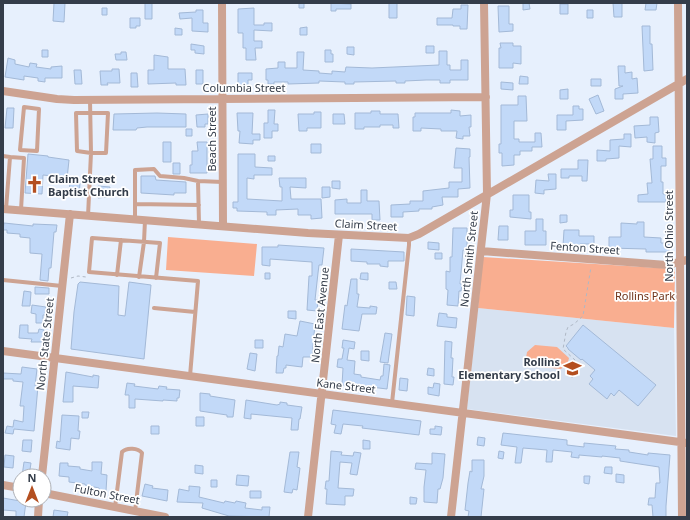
<svg xmlns="http://www.w3.org/2000/svg" width="690" height="520" viewBox="0 0 690 520" font-family="'Noto Sans',sans-serif">
	<style>
		.built { fill: #d7e2f1 }
		.green { fill: #f9ae90 }
		.building { fill: #c2d9f8; stroke: #a3b9d7 }
		.lines { fill: none; stroke-linecap: round; stroke-linejoin: round }
		.path { stroke: #afb8c5; stroke-width: 1; stroke-dasharray: 3 3; stroke-linecap: butt }
		.service { stroke: #cda392; stroke-width: 4 }
		.minor { stroke: #cda392; stroke-width: 8 }
		.labels { text-anchor: middle; stroke-width: 3.5; stroke-linejoin: round; paint-order: stroke }
		.street-label { font-size: 11px; fill: #343d4a; stroke: #fff }
		.poi-label { font-size: 11px; font-weight: bold; fill: #343d4a; stroke: #fff; text-anchor: start }
		.park-label { font-size: 11px; fill: #6f331a; stroke: #fff }
	</style>
	<rect width="100%" height="100%" fill="#e7f0fd"/>
	<path class="built" d="M478,308L674,328L676,436L467,409Z"/>
	<path class="green" d="M168,237L257,244L254,276L166,270Z
		M483,257L675,269L674,328L478,308Z
		M535,345L557,347L569,358L568,362L561,369L531,366L526,358L527,352Z"/>
	<path class="building" d="M54,3H65L64,22L53,21Z
		M145,3H152V19H145Z
		M299,3H304V8H299Z
		M331,3L351,4V9H336V11H331Z
		M389,3H397V18H389Z
		M523,3H529L530,9L523,10Z
		M613,3H622V17H614Z
		M646,3H657L656,10H645Z
		M560,4H568V14H560Z
		M461,5H468L467,29H460V26H453V25H437V18H452L453,9H461Z
		M498,6H509V24H513V31L499,32Z
		M102,8H107V15H102Z
		M254,8V25H264V23H272V31L254,30V41H262V48H255L256,60H246V48H243V33H238V9Z
		M196,10H203V23H208V32L192,31V18L180,19L179,13L196,12Z
		M587,10H593V18H587Z
		M130,18H140V26H136V28H130Z
		M642,26H650V44H652L653,70L644,71Z
		M307,27V35H300V28Z
		M175,28L182,29V35H175Z
		M500,43H513V46H521V64L513,63V68H499V48H501Z
		M191,44L204,46V54L195,53V50H191Z
		M426,46H434V53H426Z
		M347,47H354V55L347,54Z
		M42,50H48V57H42Z
		M325,50H331V54H333V62H325Z
		M439,51H447V65H450V70H461V60H468V80H450V83H440V80H426L405,81V83H396V81L354,82V84H345V82L319,81V83L288,84V82H274V84H268V80H266V69L278,68V62H285V68H297V52H304L303,70L319,71V73L332,74V71L345,72L346,67L372,68L439,65Z
		M121,52H126L127,60H116L115,54H121Z
		M154,55L168,57V69H185L186,85H176V83L148,84V70H154Z
		M8,58L15,60V64L29,67L30,63L37,64L36,67L51,69V67L62,66V78H45V82L38,81V78L24,76V80L5,77Z
		M618,66H625V73L632,72V79L637,78L638,93L623,94V99H615V89L623,86H619Z
		M112,69H119L120,83H107L108,85H101L100,71H112Z
		M74,70H81L82,84H75Z
		M196,70H203V84H196Z
		M131,73H137L138,87H131Z
		M238,73H252V80H248V86H238Z
		M520,76L528,77V84H519Z
		M591,79H601V86H591Z
		M501,82L513,83V90L501,89Z
		M568,89V99H560V90Z
		M598,95L604,111L596,114L589,99Z
		M518,96H526L527,121H514V139H519V142H535V133H541L542,147H532V151H520V155H514V165L502,166V153H499V144H501V105H518Z
		M573,106H579V109H583V120L566,121V130H557V115H573Z
		M7,108H14L13,128H5Z
		M268,110H275L274,124H278V131H272V138H264V123H268Z
		M451,110L460,111V116L471,115V127H469L470,136H463V139L456,138L457,131H441V129L421,128V131H413V117H415V113H451Z
		M371,111H380V114H398L399,128H393V125H380V127H364V129H355V113H371Z
		M314,112H321V128H307V131H299L298,114H314Z
		M157,113L186,114V127H147L137,128L136,130H113L114,114Z
		M237,113H253L252,134H260V140H253V144L239,143L240,131H238Z
		M208,114V124H205V127H197L196,115Z
		M333,114H344L345,124H333Z
		M650,117H658L659,132L655,133V143L647,142V137L635,138L634,126L650,125Z
		M186,129H192V136H186Z
		M624,134H631V147L619,146V158L606,159V161H597V150L610,151V140L624,139Z
		M163,142H171V162H163Z
		M197,142H207V173H190V165H192V151H198Z
		M311,144H321V153H311Z
		M653,146H662V158H666V166H661V182H663V194H666V202H638V195L648,194L647,183H652L650,159H653Z
		M456,148L470,149V157H469L470,188L458,189V197H442L443,205L432,207V209H419V211L403,212V217H391V205L410,204V201H423V191L449,188V182H462V168H454Z
		M28,154L48,156V157L69,160L67,179L53,178V176L43,175L42,194L25,193Z
		M238,154H255V167L272,168V175H254V179L247,178V199L282,201V187H280L279,178H306V188L290,187L291,199H321L322,218L311,219V215H298V209L276,210V215H267V212L237,211V208H233V202H238Z
		M268,156H275V161H268Z
		M578,160H588L587,181H582V176H569V178H561V169H578Z
		M173,163H180V174H173Z
		M548,174H556V189L544,190V194L535,193L536,180L549,181Z
		M141,176H155L156,180L186,182V193H174V195L141,193Z
		M70,180L77,181V183H80L79,196L69,195Z
		M332,181H340V189L332,188Z
		M98,186L110,187L109,192H108L107,197L98,198Z
		M322,187H330V197L322,198Z
		M361,190H367V201H379L380,220H372V214H335V200L347,199V203H361Z
		M513,195H529V212H531V219L510,217V210H513Z
		M560,215H567V222L560,223Z
		M536,219H543V231H546V245H525V231H536Z
		M637,222H644V237L661,238V243H669V252H646V249L609,248V237H621V223L637,224Z
		M4,223L33,226V224L57,225L56,232H54L51,268H49L48,281L40,280L42,254L30,253V238L20,237V234L7,233V230H3Z
		M499,226H508V240H498Z
		M453,228H467V250H463L460,284H462L461,291H459L458,306L447,305L448,290L446,289V271L450,272V257H452Z
		M564,230H579V236H594V244H580V246H563Z
		M428,242L439,243V250L428,249Z
		M278,245L324,248L322,265H319L318,273L315,300H318L317,311L307,310L309,276H312V262L270,259V266L262,265V247H278Z
		M351,249L404,252V261H388V267L380,266V264H367V262L351,261Z
		M435,253H442V259H435Z
		M265,273H270V279H265Z
		M361,273H368V280L360,279Z
		M351,279H357V294H359L357,307L370,308V306L377,307L376,314H362L359,331L342,329L345,305L347,306Z
		M80,282L119,286L118,315L125,316L129,282L151,285L144,359L71,349L74,312L78,284Z
		M389,282H396L397,289H389Z
		M35,287L49,288V294H35Z
		M24,291L31,292L30,306H22Z
		M407,296L415,297L414,316L406,315Z
		M32,305L46,307L45,315H43V323H36V314L31,313Z
		M288,311H296V319L288,318Z
		M439,313L447,314V317L457,318L456,328L437,326Z
		M300,321L315,324L312,357H303L302,367L286,365V368H284L283,373H276L277,356H278L279,346L283,347L285,334L297,336Z
		M20,325H28V333H38L39,329L44,330L43,342H31L32,339L19,338Z
		M583,325L656,385L638,406L619,390L614,396L611,393L607,399L589,384L593,379L590,376L595,370L582,359L581,360L568,349V348L566,346Z
		M385,333L392,334L388,363L380,362Z
		M255,340H263V348H255Z
		M343,340L355,342L354,349L349,348L347,360L355,361L354,374L361,375V377L380,380L381,376H383L384,364L390,365L387,389L355,385V386L342,385L343,368L337,367L338,359H342L344,348H342Z
		M445,341L452,342L451,358H453L452,377H454L453,385L444,384Z
		M361,351H369V361L361,360Z
		M250,353L257,354L255,371L247,369Z
		M22,367L37,369L35,386H38L34,431L14,429L13,434L5,433L7,426L13,427L14,420L23,422L24,406H20L23,382L13,381V379H3V373L21,374Z
		M428,368L434,369V376L427,375Z
		M66,372L93,377V375L99,376L98,388L73,386V402H63Z
		M400,378L408,379L407,391L399,390Z
		M127,383L135,384L134,386L158,389L159,386L167,387L166,389L180,390L179,398H177V401L163,400V401L135,399V408H129V395H125Z
		M434,383L440,384L439,396L428,394V387L433,388Z
		M200,393L210,394V396L235,400L233,417H227V415L200,411Z
		M246,400L277,405L280,404V402L287,403V405L302,407L300,419H299L298,430H291L292,418L251,414V419L244,418Z
		M333,410L421,421L419,435L362,428L363,426L343,424L341,434L334,433L336,425L331,424Z
		M82,412H89L88,418H82Z
		M62,415L79,416L78,431H80L79,439L71,438L70,450L56,448L57,441L60,442Z
		M196,417H204V426H196Z
		M151,426H159V434H151Z
		M435,426L442,427L441,435L430,434V429H435Z
		M503,433L567,440V445L584,447V443L616,446L615,449L629,450V452L648,455V453L670,455L666,506V517H653L652,505H648L649,498H655L656,483H660L659,467L620,461V458L602,456V457L579,455V458L571,457L572,452L553,450L552,462H546L547,450L523,448L521,463H515L517,447L501,445Z
		M478,437L485,438L484,446L477,445Z
		M23,440H32L31,452L22,451Z
		M363,440L370,441V449H363Z
		M331,451L342,452L341,455L353,456L354,452L361,453L357,475L350,474L352,463L340,462L338,488L354,489L353,496H345V505L326,504L327,489H325L326,481H329Z
		M499,451L504,452L503,459L498,458Z
		M290,452H299L297,467L300,468L297,490L293,489L292,493L284,492Z
		M432,453L445,454L443,478L440,489H438L437,503L424,502V487L426,470L415,469L416,463L432,464Z
		M5,455L14,456L13,468L4,467Z
		M472,460H484V476L481,489H484L481,517H468L469,511L465,510L468,483L470,471L472,472Z
		M24,462L31,463L29,476H22Z
		M92,462H102L101,474L107,475L106,491L99,490V488L85,485V484L69,482V477L59,476L60,463H68V466L80,467V469L92,471Z
		M195,465L203,466V474L195,473Z
		M605,467H612V474L604,473Z
		M616,474L624,475V483L616,482Z
		M237,475L249,476L248,486L236,485Z
		M584,476H590L589,484L584,483Z
		M211,480H217V487H211Z
		M145,484L153,486L152,488L168,490L167,501L142,496Z
		M189,486L200,487L199,497L224,503L225,501L235,503L236,501L246,503L245,508L262,510V507H270L269,517L229,516L202,508L203,503L177,502L179,489L189,491Z
		M250,491H261V498H250Z
		M410,497L417,498L416,504H410Z
		M3,498L26,502L24,517H16V511L3,510Z
		M54,510L68,512L67,517H53Z"/>
	<g class="lines">
		<path class="path" d="M71,278L78,276L86,277
			M572,378L575,360L563,349L566,332L568,327L574,324L583,316L591,267"/>
		<path class="service" d="M24,107L39,109L37,151L20,150Z
			M76,113H108L106,153H91L77,151Z
			M3,156L10,157L6,209
			M10,157L24,158L21,210
			M198,181L223,182
			M135,204L199,205
			M88,216L91,153L90,100
			M135,219V170L154,169L160,176L184,178L198,181L199,224
			M117,275L121,240
			M139,277L144,242L145,220
			M156,278L160,243L92,238L89,272L198,281L190,376
			M3,280L62,286
			M154,308L195,312
			M392,403L409,245V238
			M115,507L122,452C127,447 138,448 142,453L135,511"/>
		<path class="minor" d="M222,3L223,226
			M678,3L682,517
			M3,91L57,99L74,100L486,97
			M3,209L308,233L409,238L419,234L687,79
			M481,251L667,265L687,260
			M3,351L687,443
			M42,476L70,214
			M3,485L20,488
			M44,493L165,517
			M38,517L39,500
			M308,517L339,235
			M451,517L487,194L484,3"/>
	</g>
	<defs>
		<symbol id="church-bare" viewBox="-9 -9 18 18"><path d="M-1.2-6h2.4v3.5h3.3v2.4h-3.3V6h-2.4V-.1h-3.3v-2.4h3.3Z" fill="#b44f20" stroke="#fff" stroke-width="2.5" paint-order="stroke"/></symbol>
		<symbol id="school-bare" viewBox="-9 -9 18 18"><path d="M0-5L7-2L0 1L-7-2ZM-4 1L0 2.5L4 1V4Q0 6-4 4Z" fill="#b44f20" stroke="#fff" stroke-width="2.5" paint-order="stroke"/></symbol>
	</defs>
	<g fill-rule="evenodd">
		<use href="#church-bare" x="22" y="172" width="25" height="25"/>
		<use href="#school-bare" x="560" y="356" width="25" height="25"/>
	</g>
	<g class="labels">
		<g class="street-label">
			<text x="244" y="92">Columbia Street</text>
			<text transform="translate(212 139) rotate(-90)" y="4">Beach Street</text>
			<text transform="translate(366 225) rotate(3)" y="4">Claim Street</text>
			<text transform="translate(669 236) rotate(-90)" y="4">North Ohio Street</text>
			<text transform="translate(585 248) rotate(4)" y="4">Fenton Street</text>
			<text transform="translate(469 259) rotate(-84)" y="4">North Smith Street</text>
			<text transform="translate(320 315) rotate(-84)" y="4">North East Avenue</text>
			<text transform="translate(45 344) rotate(-84)" y="4">North State Street</text>
			<text transform="translate(346 386) rotate(7)" y="4">Kane Street</text>
			<text transform="translate(107 494) rotate(11)" y="4">Fulton Street</text>
		</g>
		<g class="poi-label">
			<text x="48" y="183">Claim Street<tspan x="48" dy="13">Baptist Church</tspan></text>
			<text x="560" y="366" text-anchor="end">Rollins<tspan x="560" dy="13">Elementary School</tspan></text>
		</g>
		<g class="park-label">
			<text x="645" y="300">Rollins Park</text>
		</g>
	</g>
	<rect width="690" height="520" fill="none" stroke="#343d4a" stroke-width="8"/>
	<g transform="translate(32 488)"><circle r="19" fill="#ffffff" stroke="#aeb1b7"/>
	<path d="M0-3L7 15L0 10L-7 15Z" fill="#b44f20"/>
	<text y="-6" font-size="11" font-weight="bold" text-anchor="middle" fill="#343d4a">N</text>
	</g>
</svg>
